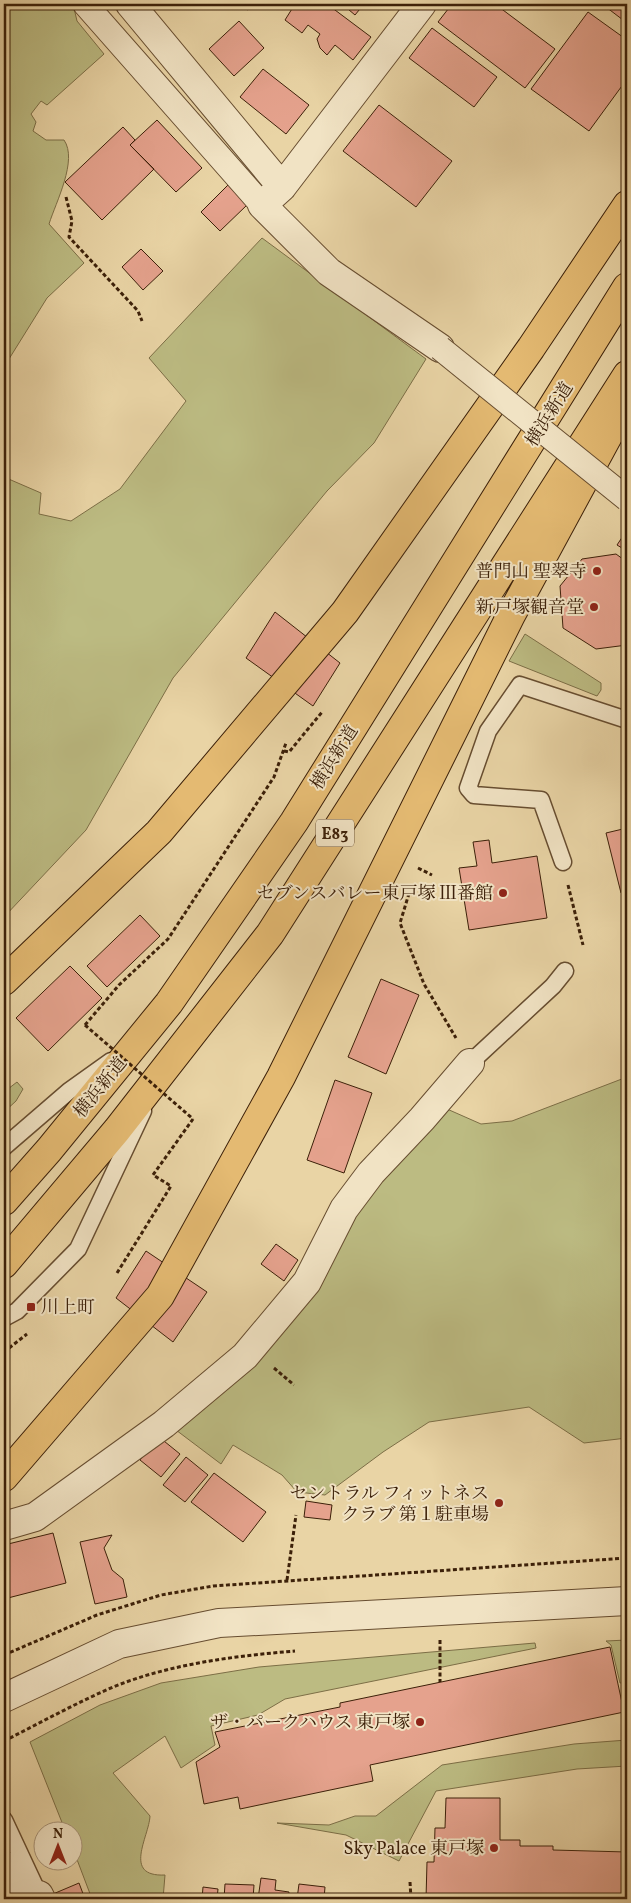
<svg xmlns="http://www.w3.org/2000/svg" width="631" height="1903" viewBox="0 0 631 1903" font-family="Vollkorn,'Noto Serif JP',serif">
	<style>
		.green { fill: #bcbb82; stroke: #7c6e46 }
		.building { fill: #e5a28d; stroke: #3c2009 }
		.lines { fill: none; stroke-linecap: round; stroke-linejoin: round }
		.service-casing { stroke: #674d30; stroke-width: 19 }
		.pedestrian-casing { stroke: #674d30; stroke-width: 26 }
		.minor-casing { stroke: #674d30; stroke-width: 30 }
		.tertiary-casing { stroke: #674d30; stroke-width: 30 }
		.trunk-casing { stroke: #3c2009; stroke-width: 30 }
		.path { stroke: #3c2009; stroke-width: 3; stroke-dasharray: 4 2.5; stroke-linecap: butt }
		.service { stroke: #f1e3c4; stroke-width: 16 }
		.pedestrian { stroke: #f1e3c4; stroke-width: 24 }
		.minor { stroke: #f1e3c4; stroke-width: 28 }
		.tertiary { stroke: #f1e3c4; stroke-width: 28 }
		.trunk { stroke: #e4ba72; stroke-width: 28 }
		.pedestrian-bridge-casing { stroke: #674d30; stroke-width: 26; stroke-linecap: butt }
		.path-bridge { stroke: #3c2009; stroke-width: 3; stroke-dasharray: 4 2.5; stroke-linecap: butt }
		.pedestrian-bridge { stroke: #f1e3c4; stroke-width: 24 }
		.poi-dot { fill: #8f2418; stroke: #f1e3c4; stroke-width: 2 }
		.labels { text-anchor: middle; stroke-width: 4; stroke-linejoin: round; paint-order: stroke }
		.shield { fill: #f1e3c4; stroke: #725a41; stroke-width: 1 }
		.shield-label { font-size: 16px; font-weight: bold; fill: #3c2009 }
		.street-label { font-size: 18px; fill: #3c2009; stroke: #f1e3c4 }
		.poi-label { font-size: 18px; fill: #3c2009; stroke: #f1e3c4; text-anchor: end }
	</style>
	<rect width="100%" height="100%" fill="#e9d4a5"/>
	<filter id="stains"><feTurbulence type="fractalNoise" baseFrequency=".004" numOctaves="4"/><feColorMatrix values="0 0 0 0 .2 0 0 0 0 .09 0 0 0 0 .02 0 0 0 .5 -.17"/></filter>
	<radialGradient id="worn" r=".72"><stop offset=".6" stop-color="#630" stop-opacity="0"/><stop offset="1" stop-color="#630" stop-opacity=".3"/></radialGradient>
	<path class="green" d="M4,4H73L77,21L104,54L47,105L41,101L31,114L36,122L33,131L46,140H64C78,160 56,202 49,224L84,263L47,298L4,367Z
		M262,238L426,359L374,443L327,491L173,678L86,830L4,917V477L41,493L39,514L71,521L120,489L186,401L149,358Z
		M525,634L601,683V690L597,696L509,661Z
		M627,1077V1438L584,1443L529,1407L429,1422L383,1452L325,1495L297,1492L282,1475L233,1445L221,1464L172,1427L348,1218L447,1109L481,1124L512,1121Z
		M17,1082L23,1089L16,1101L4,1112V1092Z
		M627,1640V1682L620,1683L611,1645L606,1641Z
		M535,1643L536,1648L285,1699L258,1715L211,1726L215,1745L181,1768L165,1736L113,1773L150,1816C149,1837 122,1877 165,1875L163,1899H92L73,1849L72,1830H65L30,1742L100,1705L161,1683L259,1667Z
		M627,1740V1766L577,1769L436,1791L399,1861L346,1835L277,1823L329,1825L355,1816H376L442,1765L574,1744Z"/>
	<path class="building" d="M239,4H252L248,10Z
		M295,4H327L371,37L353,60L335,45L327,55L320,48L317,39L320,34L308,25L302,33L285,20Z
		M342,4H364L355,15Z
		M452,4H495L555,49L525,88L438,22Z
		M602,4H627V23Z
		M588,12L627,40V79L589,131L531,89Z
		M239,21L264,48L234,76L209,49Z
		M432,28L497,77L474,107L409,58Z
		M263,69L309,105L286,134L240,97Z
		M379,105L452,161L416,207L343,151Z
		M157,120L202,168L176,192L130,145Z
		M123,127L135,140L130,145L154,169L102,220L65,182Z
		M228,185L247,205L220,231L201,212Z
		M141,249L163,271L143,290L122,267Z
		M627,530V551L617,545Z
		M616,554L627,562V645L596,649L563,628L560,586L582,559Z
		M275,612L340,663L313,706L246,658Z
		M627,828V891L621,893L606,833Z
		M489,840L492,863L537,856L547,918L469,930L459,868L477,866L473,842Z
		M140,915L160,936L107,987L87,966Z
		M70,966L102,998L48,1051L16,1018Z
		M381,979L419,995L386,1074L348,1057Z
		M335,1080L372,1093L344,1173L307,1160Z
		M276,1244L298,1260L284,1281L261,1264Z
		M146,1251L207,1292L173,1342L116,1298Z
		M159,1437L180,1454L161,1477L140,1460Z
		M186,1457L208,1475L185,1502L163,1485Z
		M214,1473L266,1512L243,1542L191,1502Z
		M306,1501L332,1505L330,1520L304,1517Z
		M53,1533L66,1583L4,1599V1545Z
		M112,1535L104,1548L112,1570L123,1579L127,1597L95,1604L80,1542Z
		M610,1647L624,1712L370,1765L373,1781L240,1809L238,1797L204,1804L196,1762L220,1747L215,1732L340,1707V1703Z
		M446,1798H500V1840H520V1846H553V1850L627,1852V1899H426L427,1862H434L435,1828H445Z
		M261,1878L276,1880L275,1890L289,1892L288,1899H258Z
		M79,1883L85,1899H55L53,1894Z
		M225,1884L254,1885L253,1899H224Z
		M299,1884L325,1887L324,1899H297Z
		M203,1887L218,1889L217,1899H202Z"/>
	<g class="lines">
		<defs>
			<path id="service" d="M563,862L541,800L474,795L468,788L488,731L520,685L627,720
				M470,1063L553,986L565,971
				M4,1147L69,1091L111,1061
				M4,1318L17,1311L78,1249L143,1111
				M4,1820L39,1895"/>
			<path id="pedestrian" d="M85,4L262,205"/>
			<path id="minor" d="M130,4L282,187
				M422,4L282,187L262,205L329,272L440,348
				M4,1526L35,1517L164,1424L245,1356L307,1282L344,1209L371,1173L422,1119L470,1063
				M39,1895L41,1899"/>
			<path id="tertiary" d="M4,1698L119,1644L219,1623L627,1601
				M4,1865L18,1899"/>
			<path id="trunk" d="M4,981L159,832L345,612L531,348L627,205
				M4,1201L49,1150L169,1003L294,822L627,287
				M4,1264L117,1130L270,934L627,375
				M4,1477L160,1296L281,1077L511,615L627,401"/>
		</defs>
		<use href="#service" class="service-casing"/>
		<use href="#pedestrian" class="pedestrian-casing"/>
		<use href="#minor" class="minor-casing"/>
		<use href="#tertiary" class="tertiary-casing"/>
		<use href="#trunk" class="trunk-casing"/>
		<path class="path" d="M66,197L72,221L69,237L138,311L142,321
			M284,751L289,752L323,711
			M418,868L432,875
			M568,885L583,945
			M411,887L400,923L424,984L456,1038
			M85,1025L119,985L168,939L274,777L286,743
			M4,1085L7,1082
			M117,1273L171,1186L153,1175L193,1119
			M4,1352L27,1334
			M274,1368L294,1385
			M287,1580L296,1515
			M440,1640V1682
			M4,1655L97,1615L161,1595L213,1586L627,1558
			M4,1741C40,1723 76,1703 113,1687C170,1664 234,1656 295,1651
			M410,1882L411,1899"/>
		<use href="#service" class="service"/>
		<use href="#pedestrian" class="pedestrian"/>
		<use href="#minor" class="minor"/>
		<use href="#tertiary" class="tertiary"/>
		<use href="#trunk" class="trunk"/>
		<defs>
			<path id="pedestrian-bridge" d="M440,348L627,499"/>
		</defs>
		<use href="#pedestrian-bridge" class="pedestrian-bridge-casing"/>
		<path class="path-bridge" d="M85,1025L193,1119"/>
		<use href="#pedestrian-bridge" class="pedestrian-bridge"/>
	</g>
	<g class="poi-dot">
		<circle cx="597" cy="571" r="5"/>
		<circle cx="594" cy="607" r="5"/>
		<circle cx="503" cy="893" r="5"/>
		<rect x="26" y="1302" width="10" height="10" rx="2.5"/>
		<circle cx="499" cy="1503" r="5"/>
		<circle cx="420" cy="1722" r="5"/>
		<circle cx="494" cy="1848" r="5"/>
	</g>
	<g class="labels">
		<rect class="shield" x="316" y="819.5" width="38" height="27" rx="4"/>
		<g class="shield-label">
			<text x="335" y="839">E83</text>
		</g>
		<g class="street-label">
			<text transform="translate(549 414) rotate(-58)" y="6">横浜新道</text>
			<text transform="translate(334 757) rotate(-58)" y="6">横浜新道</text>
			<text transform="translate(100 1087) rotate(-51)" y="6">横浜新道</text>
		</g>
		<g class="poi-label">
			<text x="587" y="577">普門山 聖翠寺</text>
			<text x="584" y="613">新戸塚観音堂</text>
			<text x="493" y="899">セブンスバレー東戸塚 Ⅲ番館</text>
			<text x="41" y="1313" text-anchor="start">川上町</text>
			<text x="489" y="1499">セントラル フィットネス<tspan x="489" dy="21">クラブ 第１駐車場</tspan></text>
			<text x="410" y="1728">ザ・パークハウス 東戸塚</text>
			<text x="484" y="1854">Sky Palace 東戸塚</text>
		</g>
	</g>
	<rect width="631" height="1903" fill="none" stroke="#e9d4a5" stroke-width="20"/>
	<rect x="5" y="5" width="621" height="1893" fill="none" stroke="#3c2009" stroke-width="2.5"/>
	<rect x="10" y="10" width="611" height="1883" fill="none" stroke="#3c2009"/>
	<g transform="translate(58 1846)"><circle r="24" fill="#f1e3c4" stroke="#a99579"/>
	<path d="M0-4L9 19L0 12L-9 19Z" fill="#8f2418"/>
	<text y="-8" font-size="14" font-weight="bold" text-anchor="middle" fill="#3c2009">N</text>
	</g>
	<rect width="100%" height="100%" filter="url(#stains)"/>
	<rect width="100%" height="100%" fill="url(#worn)"/>
</svg>
